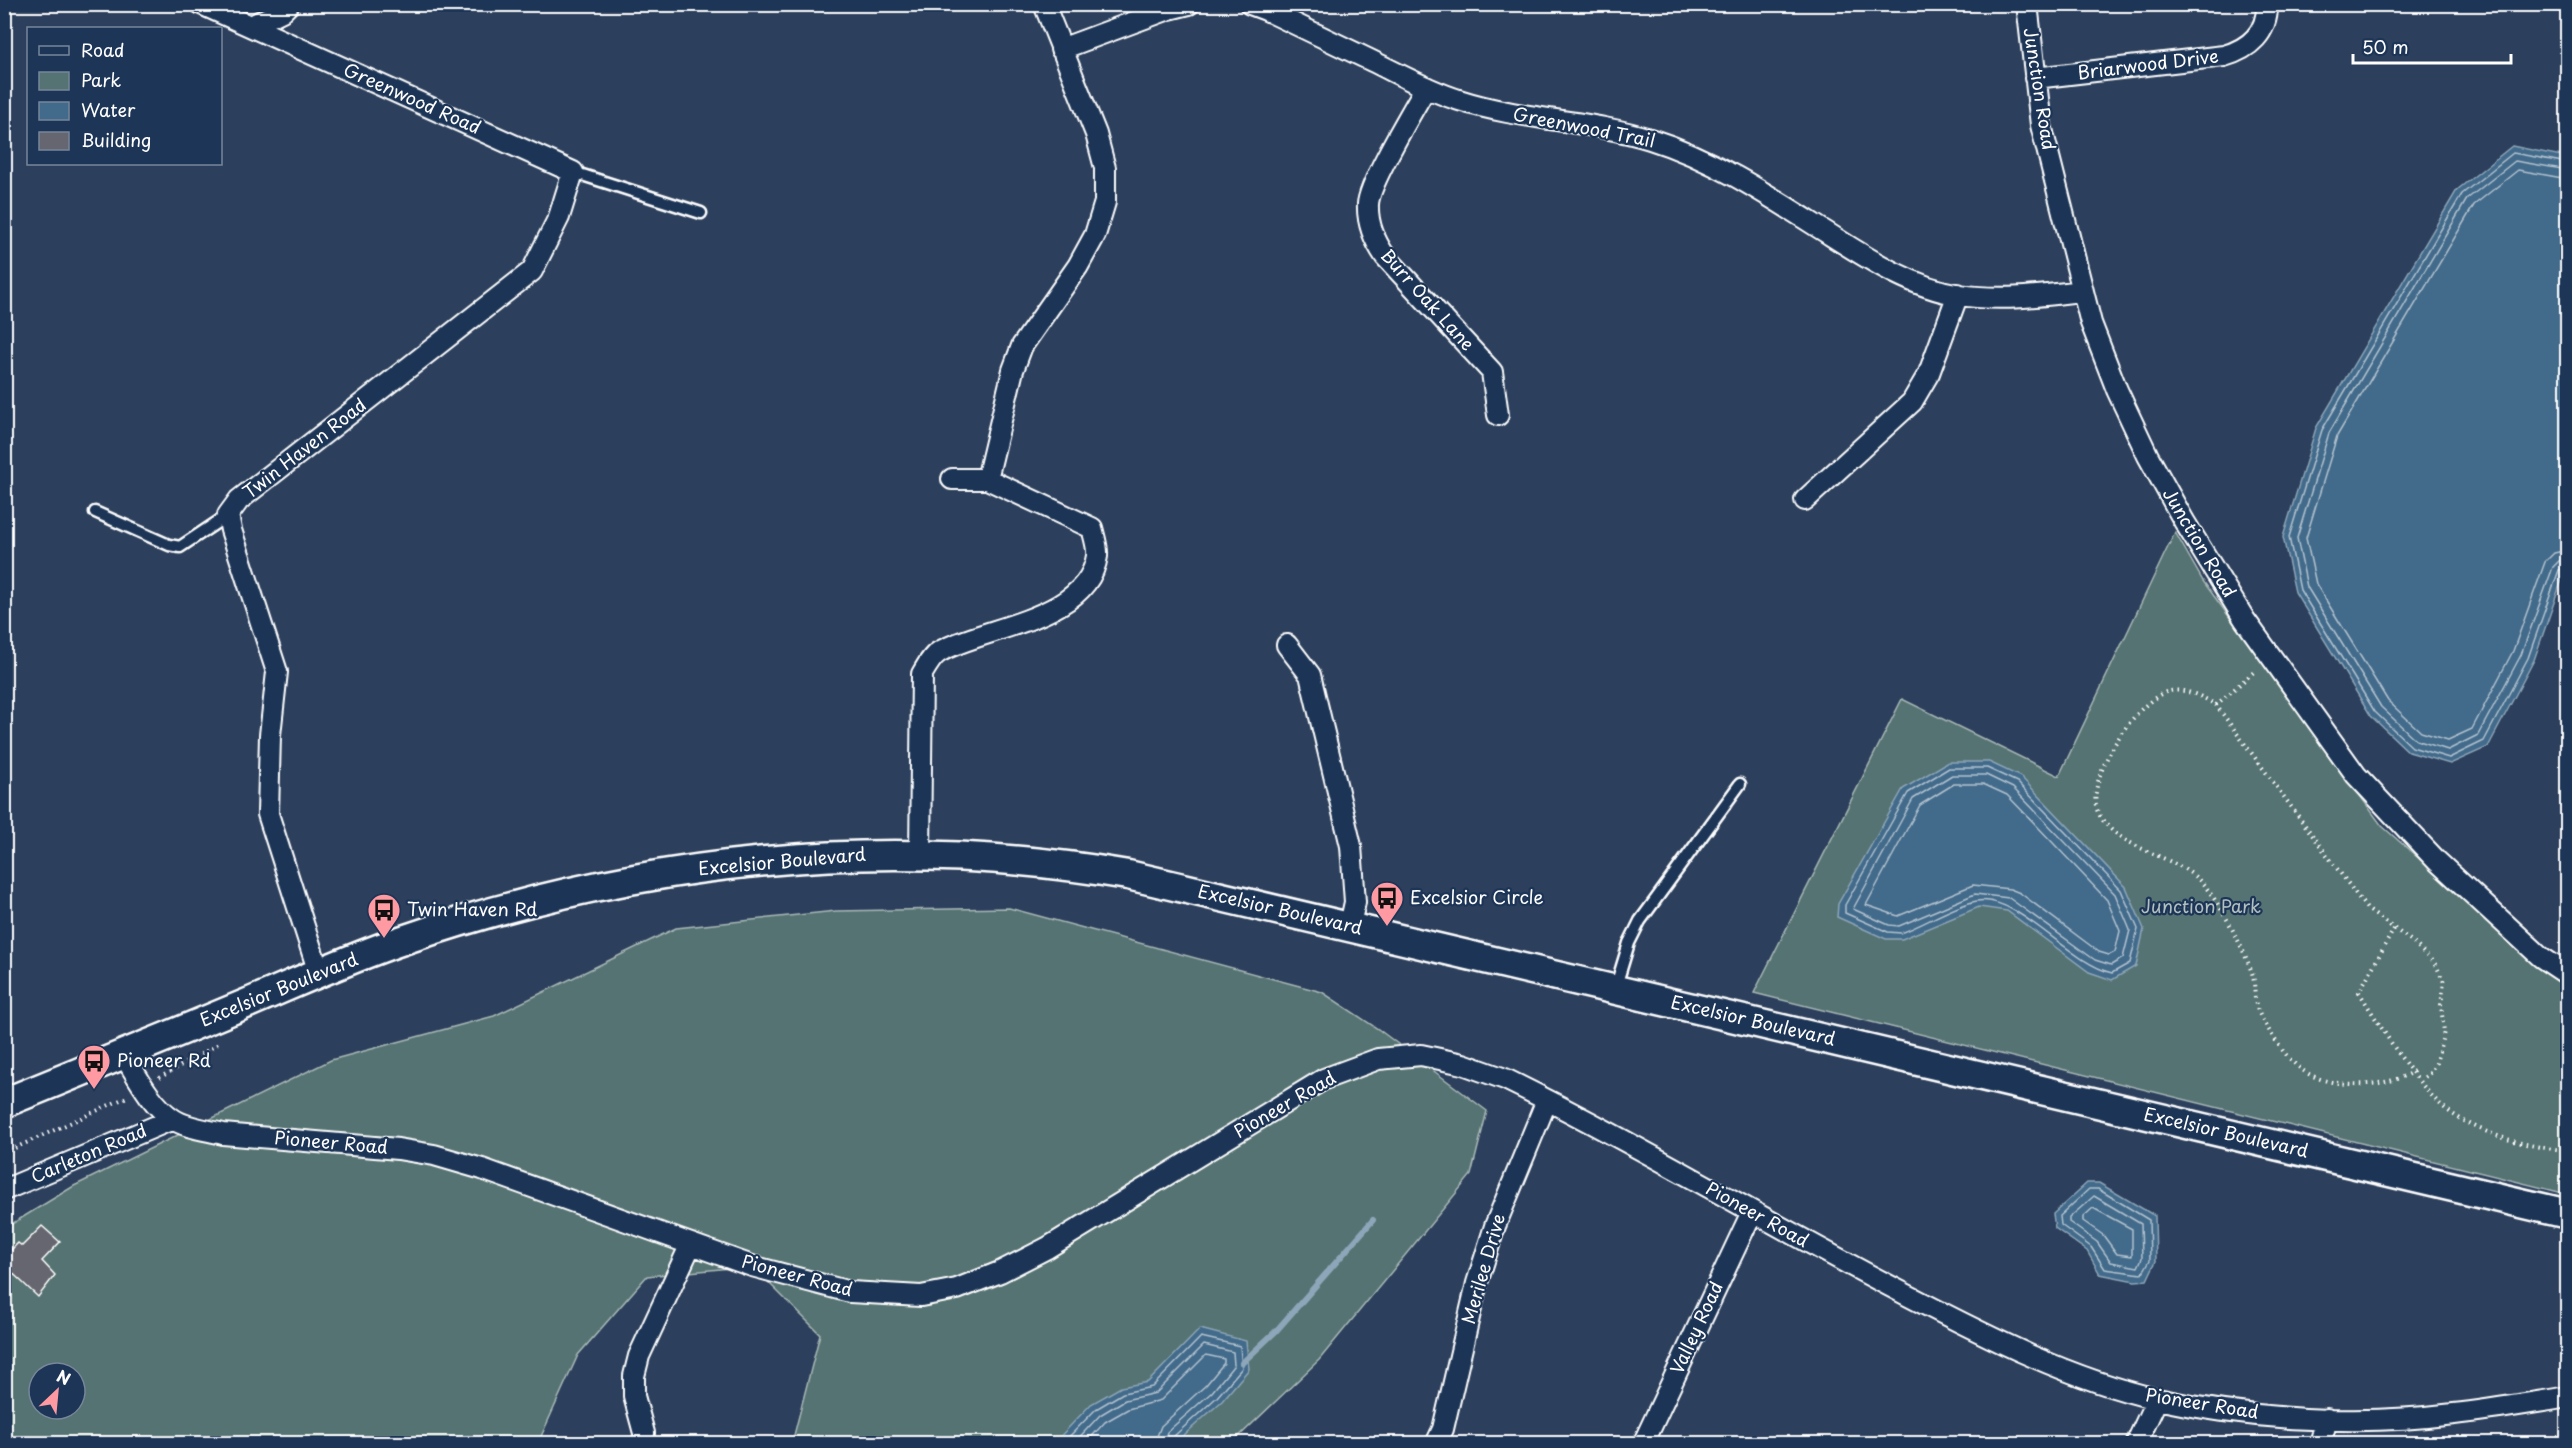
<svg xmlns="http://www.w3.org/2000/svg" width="2572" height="1448" viewBox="0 0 2572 1448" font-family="'Playpen Sans',sans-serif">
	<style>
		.green { fill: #547372; stroke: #aab9b8; stroke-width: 1.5; fill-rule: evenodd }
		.water { fill: #426a8a; stroke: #8ea6b9; stroke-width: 1.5 }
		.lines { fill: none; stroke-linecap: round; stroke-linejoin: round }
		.shore { stroke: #b3c3d0; stroke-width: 1.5 }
		.stream { stroke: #8ea6b9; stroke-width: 6 }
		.building { fill: #666670; stroke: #fff; stroke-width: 1.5 }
		.lane-casing { stroke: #fff; stroke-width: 15 }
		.street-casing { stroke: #fff; stroke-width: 24 }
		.secondary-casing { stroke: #fff; stroke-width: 33 }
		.path { stroke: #fff; stroke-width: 4; stroke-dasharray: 1.5 4.5; stroke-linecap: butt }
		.lane { stroke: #1d3557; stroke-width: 10 }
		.street { stroke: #1d3557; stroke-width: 20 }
		.secondary { stroke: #1d3557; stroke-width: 28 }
		.labels { text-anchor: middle; stroke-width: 4.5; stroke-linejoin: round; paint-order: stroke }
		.street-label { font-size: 18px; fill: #fff; stroke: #1d3557 }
		.poi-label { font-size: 18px; fill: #fff; stroke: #1d3557; text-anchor: start }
		.park-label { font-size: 18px; fill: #b2c0c0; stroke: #1d3557 }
	</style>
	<rect width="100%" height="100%" fill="#2c3f5c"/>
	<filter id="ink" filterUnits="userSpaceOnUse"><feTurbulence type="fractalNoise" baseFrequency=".0167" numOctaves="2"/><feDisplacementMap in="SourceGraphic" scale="12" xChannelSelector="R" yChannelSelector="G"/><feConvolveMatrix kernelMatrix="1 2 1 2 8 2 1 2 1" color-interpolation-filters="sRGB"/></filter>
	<g filter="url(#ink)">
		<path class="green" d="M2175,532L2203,581L2382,826L2567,989V1194L1754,993L1902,699L2059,776Z
			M1009,908L1322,992L1378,1029L1487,1111L1471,1175L1319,1360L1232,1443H792L820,1334L752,1266L647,1276L578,1355L538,1443L5,1444V1228L74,1186L331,1060L494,1016L676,928L836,911ZM39,1373H75V1409H39Z"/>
		<path class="water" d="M2512,146L2567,157V565L2534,660L2488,747L2450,764L2409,752L2371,716L2295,592L2283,537L2316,428L2457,190Z
			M1948,762H1989L2021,777L2126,887L2144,929L2136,966L2112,980L2089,972L2007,911L1979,907L1902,939H1886L1837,917L1838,904L1903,789Z
			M2087,1183H2099L2155,1216L2156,1261L2147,1280L2135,1281L2100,1274L2087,1251L2055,1228L2053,1214Z
			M1200,1329L1246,1341L1249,1369L1222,1401L1175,1443H1054L1091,1404L1121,1387L1148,1382Z"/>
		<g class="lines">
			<path class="shore" d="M2568,163L2513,153L2462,194L2322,430L2289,537L2300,590L2375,712L2412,747L2449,758L2484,741L2528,658L2559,570L2568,566
				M2568,170L2515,161L2467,199L2329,433L2297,538L2307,587L2381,707L2416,740L2448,750L2478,735L2521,655L2553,567L2559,561L2568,559
				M2568,179L2518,170L2474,205L2337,436L2306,538L2316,584L2388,701L2421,732L2448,740L2472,729L2513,651L2545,562L2554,553L2568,550
				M1949,768H1987L2017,782L2121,890L2138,929L2130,963L2112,973C2068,962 2017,894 1977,901C1955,905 1923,925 1901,933L1888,932L1845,913V905L1908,793Z
				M1952,775H1986L2013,788L2115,894L2130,930L2123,958L2111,965L2095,960L2009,898L1975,894L1899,926L1889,925L1853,909L1913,799Z
				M1954,784H1983L2007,795L2037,826L2107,900L2120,931L2115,952L2109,955L2099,952L2020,893L2010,889L1973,885L1898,916L1866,905L1920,805Z
				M2089,1189H2098L2149,1220L2150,1260L2142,1274L2105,1269L2091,1247L2061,1225L2060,1216Z
				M2094,1196L2141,1224L2142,1258L2138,1267L2111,1262L2097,1242L2069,1222V1218Z
				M2093,1208L2132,1229V1256L2117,1254L2103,1235L2083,1221V1217Z
				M1062,1444L1096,1409L1123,1393L1152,1387L1201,1337L1240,1346L1242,1368L1217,1397L1173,1437L1171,1444
				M1073,1444L1100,1415L1125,1400L1156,1393L1204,1345L1233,1352L1234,1365L1212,1392L1167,1432L1163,1444
				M1085,1444L1105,1422L1128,1409L1161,1400L1206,1355L1224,1359V1363L1206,1385L1161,1426L1154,1444"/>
			<path class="stream" d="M1242,1363L1276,1331L1373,1220"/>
		</g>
		<path class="building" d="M42,1226L60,1242L42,1261L55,1275L38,1297L4,1265V1257L18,1243L22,1246Z"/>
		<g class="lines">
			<defs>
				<path id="lane" d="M573,172L701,213
					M95,512L169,545L180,547L228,515
					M1615,989L1629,943L1640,921L1740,784"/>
				<path id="street" d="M201,4L573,172L559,217L532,271L239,500L228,515L231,530L277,672L270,735L268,814L319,973
					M1250,4L1266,10C1302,27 1337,44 1372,61C1401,75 1429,91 1459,100C1521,120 1588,120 1650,139C1711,158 1765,193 1818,227C1861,254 1908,287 1960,295C2001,301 2041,296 2082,291
					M2027,4L2041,125L2091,323L2117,390L2148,456L2184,521L2245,620L2356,775L2437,861L2541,957L2568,975
					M251,26L282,11L289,4
					M1061,49L1169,9L1189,4
					M2035,78L2224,56C2249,49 2268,33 2267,4
					M1426,87C1413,110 1369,183 1368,204C1367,224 1374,240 1385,256L1492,372L1498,415
					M987,479L1013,370L1022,346L1078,266L1095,235L1105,202V168L1096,134L1044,4
					M1805,500L1912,402L1929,373L1958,294
					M1287,645L1310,675L1351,846L1355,902L1350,925
					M920,855L922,674C926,667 932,656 939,652C982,627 1088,620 1097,556C1098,548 1094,536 1092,528L987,479H952
					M124,1055C137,1076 151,1105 173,1119C186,1128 208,1130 223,1134L398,1149L434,1155L482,1169L752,1266L850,1292L921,1296L957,1289L1000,1272L1047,1248L1324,1079L1378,1059L1421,1055L1463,1064L1505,1079C1642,1146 1773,1226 1909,1296C1988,1337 2070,1379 2157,1399C2252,1420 2358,1426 2454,1414C2492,1410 2530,1403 2568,1397
					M4,1190L173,1119
					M643,1444L644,1433L634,1396V1376L639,1356L691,1244
					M1436,1444L1443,1429L1477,1283L1495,1226L1547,1100
					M1643,1444L1752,1212
					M2136,1444L2157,1399
					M2320,1444L2327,1419"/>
				<path id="secondary" d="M4,1103C86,1070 167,1037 248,1003C300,981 352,957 406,939C640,859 884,833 1128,875L2568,1214"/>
			</defs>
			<use href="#lane" class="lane-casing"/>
			<use href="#street" class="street-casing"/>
			<use href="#secondary" class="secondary-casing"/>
			<path class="path" d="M2216,705L2256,670
				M2394,929L2359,992C2383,1030 2408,1073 2440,1104C2469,1131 2529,1149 2568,1150
				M2414,1071C2394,1083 2372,1085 2349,1084C2308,1082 2291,1065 2270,1032C2266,1025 2260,1017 2257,1008C2253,997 2256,984 2252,973C2244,949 2219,900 2201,882C2173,853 2116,850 2098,812C2083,781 2137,697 2170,691C2186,688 2203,697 2216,705L2367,909L2413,942L2436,965L2444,982L2441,1005L2444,1032L2436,1063L2431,1072L2421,1080
				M159,1078L220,1043
				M4,1153L127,1097"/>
			<use href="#lane" class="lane"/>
			<use href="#street" class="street"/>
			<use href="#secondary" class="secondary"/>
		</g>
	</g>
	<defs>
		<symbol id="bus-pin" viewBox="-11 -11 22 30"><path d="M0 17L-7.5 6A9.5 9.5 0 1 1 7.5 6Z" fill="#ff9aa2" stroke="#1d3557"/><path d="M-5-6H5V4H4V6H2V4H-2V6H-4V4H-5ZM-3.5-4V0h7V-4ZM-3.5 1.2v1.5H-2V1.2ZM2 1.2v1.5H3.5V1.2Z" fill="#111"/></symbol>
	</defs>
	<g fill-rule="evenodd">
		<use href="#bus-pin" x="1368" y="879" width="38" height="52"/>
		<use href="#bus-pin" x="365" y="891" width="38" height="52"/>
		<use href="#bus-pin" x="75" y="1042" width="38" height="52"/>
	</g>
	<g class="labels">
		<g class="street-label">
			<text transform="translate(2148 65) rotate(-7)" y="6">Briarwood Drive</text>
			<text transform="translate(2039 89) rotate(81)" y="6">Junction Road</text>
			<text transform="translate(412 99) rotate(24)" y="6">Greenwood Road</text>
			<text transform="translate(1584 128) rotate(11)" y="6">Greenwood Trail</text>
			<text transform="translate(1427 300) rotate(48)" y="6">Burr Oak Lane</text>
			<text transform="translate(305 449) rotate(-38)" y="6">Twin Haven Road</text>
			<text transform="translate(2199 543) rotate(59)" y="6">Junction Road</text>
			<text transform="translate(782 862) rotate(-5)" y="6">Excelsior Boulevard</text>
			<text transform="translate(1280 910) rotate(13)" y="6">Excelsior Boulevard</text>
			<text transform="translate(279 990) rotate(-22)" y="6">Excelsior Boulevard</text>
			<text transform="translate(1753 1021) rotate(13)" y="6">Excelsior Boulevard</text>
			<text transform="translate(1285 1105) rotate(-30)" y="6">Pioneer Road</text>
			<text transform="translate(2226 1133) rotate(13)" y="6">Excelsior Boulevard</text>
			<text transform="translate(331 1143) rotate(5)" y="6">Pioneer Road</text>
			<text transform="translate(89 1154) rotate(-23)" y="6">Carleton Road</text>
			<text transform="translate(1757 1215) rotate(29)" y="6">Pioneer Road</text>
			<text transform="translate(1484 1269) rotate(-74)" y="6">Merilee Drive</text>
			<text transform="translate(797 1276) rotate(15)" y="6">Pioneer Road</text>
			<text transform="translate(1697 1328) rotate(-65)" y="6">Valley Road</text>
			<text transform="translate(2202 1404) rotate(9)" y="6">Pioneer Road</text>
		</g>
		<g class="poi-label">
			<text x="1410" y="904">Excelsior Circle</text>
			<text x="407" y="916">Twin Haven Rd</text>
			<text x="117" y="1067">Pioneer Rd</text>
		</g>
		<g class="park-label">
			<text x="2201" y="913">Junction Park</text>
		</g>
	</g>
	<rect width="2572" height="1448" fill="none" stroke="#1d3557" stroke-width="24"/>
	<rect x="12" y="12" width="2548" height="1424" fill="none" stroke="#fff" stroke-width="2" filter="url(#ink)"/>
	<rect x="27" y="27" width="195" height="138" fill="#1d3557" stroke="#77869a" stroke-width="1.5"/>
	<rect x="39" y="46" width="30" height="9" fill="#1d3557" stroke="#77869a" stroke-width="1.5"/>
	<text x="81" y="57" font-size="18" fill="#ffffff">Road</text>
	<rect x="39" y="72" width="30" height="18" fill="#547372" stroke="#77869a" stroke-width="1.5"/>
	<text x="81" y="87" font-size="18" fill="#ffffff">Park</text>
	<rect x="39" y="102" width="30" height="18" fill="#426a8a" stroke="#77869a" stroke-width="1.5"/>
	<text x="81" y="117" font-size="18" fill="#ffffff">Water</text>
	<rect x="39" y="132" width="30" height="18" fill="#666670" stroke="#77869a" stroke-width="1.5"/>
	<text x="81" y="147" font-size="18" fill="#ffffff">Building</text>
	<g transform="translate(57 1391) rotate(26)"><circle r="28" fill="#1d3557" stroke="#77869a" stroke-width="1.5"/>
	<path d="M0-4.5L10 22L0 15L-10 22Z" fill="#ff9aa2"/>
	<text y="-9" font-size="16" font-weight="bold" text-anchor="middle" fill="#ffffff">N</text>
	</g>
	<path d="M2353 54v9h158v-9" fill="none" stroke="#ffffff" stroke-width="3"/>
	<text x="2362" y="54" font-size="18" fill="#ffffff" stroke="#1d3557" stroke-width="4.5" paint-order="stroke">50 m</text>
</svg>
